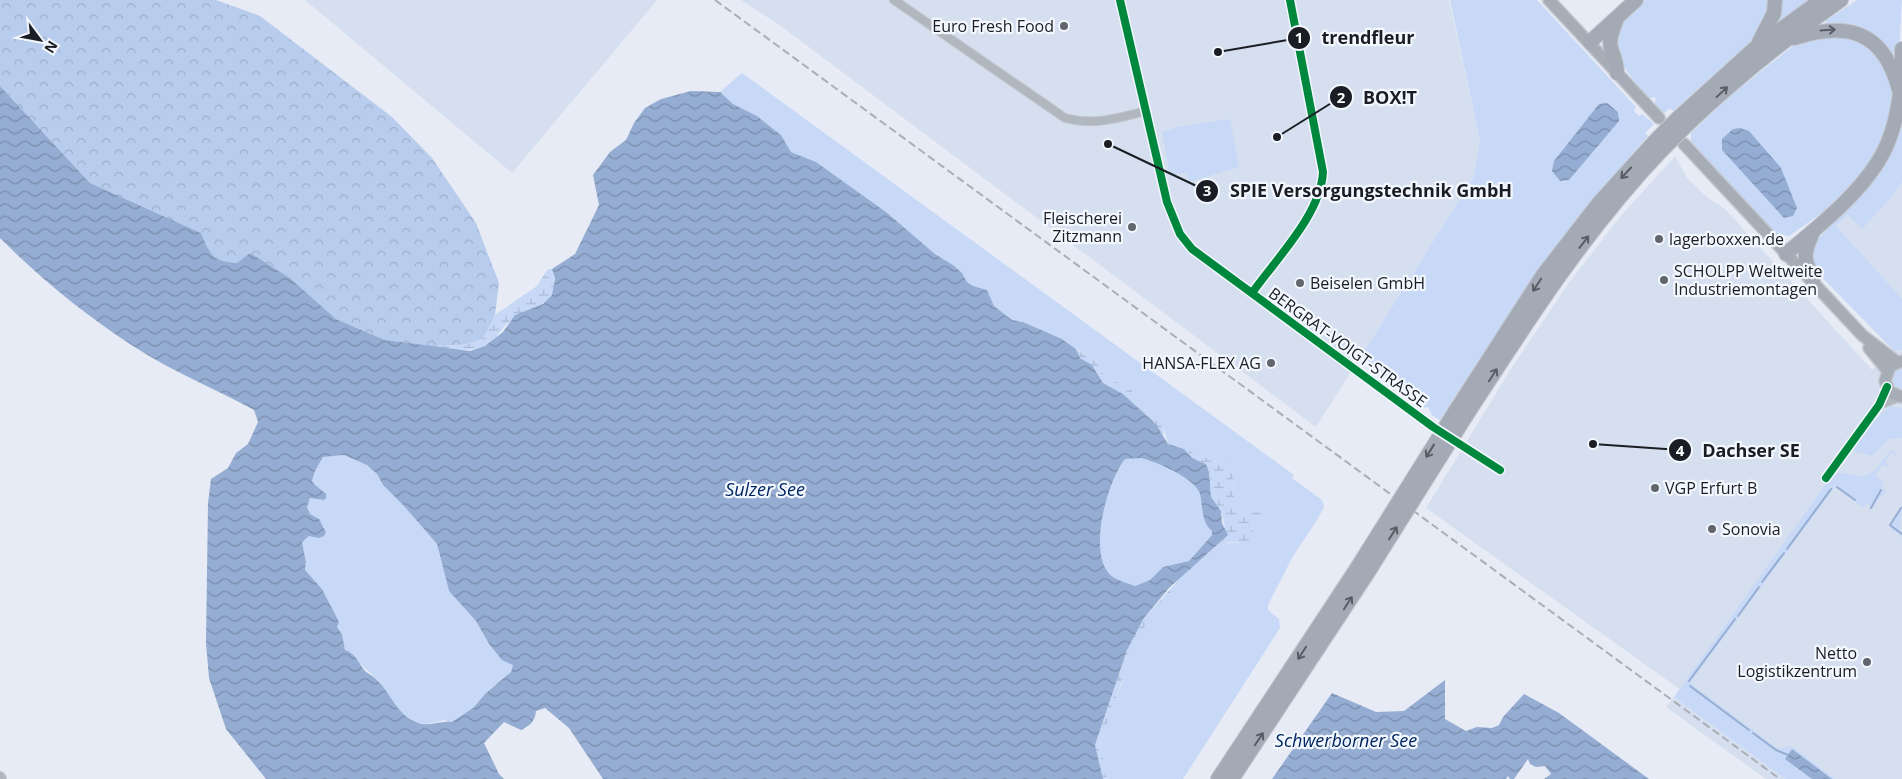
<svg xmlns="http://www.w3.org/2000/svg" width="1902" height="779" viewBox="0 0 1902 779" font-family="'Open Sans',sans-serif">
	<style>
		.built { fill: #d5dfef }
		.green { fill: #c7d9f6 }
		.forest { fill: url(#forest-crowns) }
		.wetland { fill: url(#wetland-marsh) }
		.water { fill: url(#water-waves); fill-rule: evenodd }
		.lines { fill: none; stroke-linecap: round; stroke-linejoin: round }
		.stream { stroke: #96add3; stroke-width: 2 }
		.minor-casing { stroke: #c3c7ce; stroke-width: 10 }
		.tertiary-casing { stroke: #c3c7ce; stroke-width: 12 }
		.secondary-casing { stroke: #c3c7ce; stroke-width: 14 }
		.motorway-casing { stroke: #c3c7ce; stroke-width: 16 }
		.minor { stroke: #b1b7bf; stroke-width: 8 }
		.tertiary { stroke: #b1b7bf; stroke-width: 10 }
		.secondary { stroke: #a7adb6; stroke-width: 11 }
		.motorway { stroke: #a4aab5; stroke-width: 14 }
		.rail { stroke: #aaafb6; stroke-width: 2; stroke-dasharray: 8 4; stroke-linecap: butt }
		.motorway-bridge-casing { stroke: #c3c7ce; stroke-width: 16; stroke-linecap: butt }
		.motorway-bridge { stroke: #a4aab5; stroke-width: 14 }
		.cycleway-casing { stroke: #f3f7fe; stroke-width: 11 }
		.cycleway { stroke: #00873e; stroke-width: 8 }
		.oneway { stroke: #585c65 }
		.poi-dot { fill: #61656c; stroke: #f3f7fe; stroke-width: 2 }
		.labels { text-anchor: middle; stroke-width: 4.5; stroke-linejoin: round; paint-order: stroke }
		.poi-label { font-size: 16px; fill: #1a1d23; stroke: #f3f7fe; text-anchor: start }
		.street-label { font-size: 16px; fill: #1a1d23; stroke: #f3f7fe }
		.water-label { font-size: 18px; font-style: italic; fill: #002661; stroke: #f3f7fe }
		.leader { fill: none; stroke: #1a1d23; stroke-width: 2 }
		.callout-dot { fill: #1a1d23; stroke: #f3f7fe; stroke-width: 2 }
		.mark-label { font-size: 15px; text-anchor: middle; font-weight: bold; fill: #fff }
		.callout-label { font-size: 18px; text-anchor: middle; font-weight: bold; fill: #1a1d23; stroke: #f3f7fe; stroke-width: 4.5; stroke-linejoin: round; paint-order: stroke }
	</style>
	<defs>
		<pattern id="forest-crowns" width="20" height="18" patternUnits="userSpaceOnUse" patternTransform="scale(1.25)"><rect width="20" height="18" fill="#b8cced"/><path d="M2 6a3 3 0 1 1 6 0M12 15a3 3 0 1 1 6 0" fill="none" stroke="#9eafcb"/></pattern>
		<pattern id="wetland-marsh" width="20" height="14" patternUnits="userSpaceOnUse" patternTransform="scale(1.25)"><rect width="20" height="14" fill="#c7d9f6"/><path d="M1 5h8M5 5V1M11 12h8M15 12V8" fill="none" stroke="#aabad3"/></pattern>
		<pattern id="water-waves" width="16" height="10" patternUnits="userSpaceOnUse" patternTransform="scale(1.25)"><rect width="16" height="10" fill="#96add3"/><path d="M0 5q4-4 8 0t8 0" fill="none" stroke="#7a8cab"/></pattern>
	</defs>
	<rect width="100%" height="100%" fill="#e6ebf5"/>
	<path class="built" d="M305,0H657L512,173Z
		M741,0H1449L1480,141L1473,178L1316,427L781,26Z
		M1902,134V779H1795L1762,748L1426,508L1511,369L1568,284L1619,218L1675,156L1687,178L1708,198L1725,209L1872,370L1894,348L1836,226L1851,213Z
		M1674,697L1785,779H1766L1666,707Z"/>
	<path class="green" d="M1450,0H1537L1636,107L1634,111L1639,116L1642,114L1654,124L1645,133L1648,136L1582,212L1537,273L1440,420L1432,415L1428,407L1423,408L1361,356L1473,178L1480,141Z
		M1643,0H1772L1758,35L1673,111L1670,108L1662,115L1654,106L1656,99L1654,97L1648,99L1617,58V29Z
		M1780,0H1808L1775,25Z
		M1857,0H1902L1898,70L1893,60L1828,25L1825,21Z
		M1839,32L1875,49L1894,83L1892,113L1878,151L1865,171L1823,212L1789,236L1776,234L1691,142V133L1731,95L1798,42Z
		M742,73L1294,475L1292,478L1322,500L1324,507L1317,520L1293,556L1268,605V610L1279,619L1280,628L1183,779H1107C1105,768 1099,752 1101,741C1105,717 1119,696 1125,672C1127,666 1126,659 1129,654C1143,623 1200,537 1238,543L1252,526L1253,514L1240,512L1234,503L1233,475L1217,456L1206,458L1168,444L1164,428L1134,400L1127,386L1113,381L1104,375L1098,363L1062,339L1023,322L1012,320L994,306L987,290L973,286L967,282L962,273L953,265L935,254L886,212L816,162L791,152L781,135L757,116L733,104L720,92Z
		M1902,116V182L1887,202L1862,229L1848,215L1836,226L1902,299V350H1893L1813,268L1810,255L1816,241L1861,194Z
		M1230,119L1239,167L1189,182L1187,173L1170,175L1162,132L1177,127Z
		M1902,366V392C1891,388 1890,381 1893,371Z
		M1891,406L1902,408V438L1888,439L1872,456L1854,451C1855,437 1880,415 1891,406Z
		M1891,450L1897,453L1896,455L1892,452L1885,462L1888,465L1887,467L1883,465L1875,475L1884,484L1882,489L1886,491L1868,511L1870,505L1867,503L1863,507L1835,487L1690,683L1778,749L1791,746L1835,779H1785L1674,697L1833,474L1843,473L1862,477L1874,471Z
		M344,455L367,464L377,474L383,485L404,506L437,544L449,591L476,621L489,644L513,665L511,672L485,694L471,710L452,723L444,720L427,724L416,723L404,715L394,705L378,680L345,650L342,634L337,626L330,605L322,589L305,570L306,562L302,542L305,538L325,528L318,519L310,515L307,507L308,501L313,497L324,500L312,481L315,471L323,457Z
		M1141,458C1157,462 1195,478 1200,494C1203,507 1201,522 1212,531V535L1189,561L1163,567L1150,580L1135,586C1128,583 1119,581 1113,577C1084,557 1109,480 1125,459Z
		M1902,505L1900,530L1902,537L1889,527Z"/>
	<path class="forest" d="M0,0H216L260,16L392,117L432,158L476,223L499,283L495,315L483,339C468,345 457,346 440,345L437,348L385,340L336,319L290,278L250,254L237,263C211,261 211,256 201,233L90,183L0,86Z"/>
	<path class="wetland" d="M548,269H552C554,277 556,287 552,295C546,306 521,312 510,321C500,328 497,342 483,347C468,352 453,349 437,348L440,345C456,346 468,345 483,339L495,315L537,286Z
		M1076,349L1098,363L1104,375L1113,381L1127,386L1134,393V400C1140,404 1144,410 1149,414C1159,422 1164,420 1164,435L1159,431L1156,424L1123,394L1103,383L1092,365L1080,358Z
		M1184,449L1206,458L1217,456L1226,461L1233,475L1234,503L1240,512L1263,513L1265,520L1252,526L1254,534L1250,542H1230L1211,550L1227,535L1221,511L1211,497L1209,472L1206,464L1192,458Z
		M1182,577L1144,627L1128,655L1125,672L1100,743L1107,779H1103L1095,745L1127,650L1144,618Z"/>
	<path class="water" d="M0,86L90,183L201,233C211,256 212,261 237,263L250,253L290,278L336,319L385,340L470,351L485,346L503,332L515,315L543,304L552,295L555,279L552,269L575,254L599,205L593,175L610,152L626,140L634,123L645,108L661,99L691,91L720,92L733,104L757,116L781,135L791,152L816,162L886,212L935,254L953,265L962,273L967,282L973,286L987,290L994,306L1012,320L1023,322L1062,339L1076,349L1080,358L1092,365L1103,383L1123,394L1156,424L1168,444L1184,449L1192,458L1206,464L1209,472L1211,497L1221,511L1222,523L1228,535L1169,588L1144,618L1127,650L1095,745L1103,779H603L569,728L545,708L536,711C535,721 531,725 521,730L504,722L484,743L499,774L504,779H266L226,729L209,678L206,643L208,503L211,479L228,468L236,453L248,444L258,422L254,410C214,388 171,371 133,346C85,315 40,278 0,238ZM344,455L367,465L377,474L383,485L404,506L437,544L449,591L476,621L489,644L502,660L513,665L511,672L485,694L473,708L452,722C440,720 429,727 418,723C396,715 392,694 376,679C373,676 369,674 366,672C359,665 357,654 345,650L342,634L337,627L339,622L322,589L305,570L306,562L302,542L309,536L319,538L324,536L326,532L319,519L310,514L307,507L310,498L324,500L326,498V494L314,484L312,481L315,471L323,457ZM1141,458C1157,462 1195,478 1200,494C1203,507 1201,522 1212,531V535L1189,561L1163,567L1150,580L1135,586C1128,583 1119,581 1113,577C1085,557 1108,480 1125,459Z
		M1607,103L1618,112L1619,121L1569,180L1560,181L1552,171L1554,161L1595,109L1599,104Z
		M1740,128L1749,131L1781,168L1797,208L1793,216L1784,218L1722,150V139L1733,129Z
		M1445,680V719L1466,731L1477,727L1492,728L1499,725L1503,717L1524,694L1559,713L1649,779H1544L1551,774L1545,766L1536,767L1530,764L1528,759L1514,779H1510L1508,776L1506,779H1272L1332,693L1376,712L1404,711Z
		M1792,749L1832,779H1812L1785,759Z"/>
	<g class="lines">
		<path class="stream" d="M1837,487L1855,500
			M1871,508L1881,490
			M1901,508L1890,525L1902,534
			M1787,549L1831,489
			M1762,582L1784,553
			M1738,616L1759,587
			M1689,681L1735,619
			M1690,686L1749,730
			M1753,733L1776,750L1788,755"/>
		<defs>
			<path id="minor" d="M894,0L1065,118C1094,126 1118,118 1146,111
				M1120,0L1167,202L1180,234L1192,249L1206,260L1433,427
				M1252,293C1276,259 1321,214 1323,172L1290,0
				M1879,405L1900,397
				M1460,444L1500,470
				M1826,478L1879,405L1887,387"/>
			<path id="tertiary" d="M0,777L1,779"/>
			<path id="secondary" d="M1549,0L1659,118
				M1684,144L1862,335L1897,362
				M1869,348L1887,370
				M1902,361L1890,366L1885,381L1890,392L1902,397"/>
			<path id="motorway" d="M1616,21C1603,53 1616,47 1617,73
				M1794,38C1848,21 1884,31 1899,90
				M1590,42L1636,0
				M1759,42L1774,13L1775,0
				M1902,49V73
				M1679,117L1754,49L1821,0
				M1687,125C1735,79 1786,38 1841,0
				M1813,232C1809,241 1803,253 1807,264C1809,272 1813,274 1813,283
				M1786,254C1820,225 1866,189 1885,149C1896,126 1899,102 1902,78
				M1456,410L1543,275L1598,204L1654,142
				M1466,416C1527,322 1584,232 1662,150
				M1218,779L1357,568
				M1232,779L1367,574"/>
		</defs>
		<use href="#minor" class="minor-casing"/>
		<use href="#tertiary" class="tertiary-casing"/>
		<use href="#secondary" class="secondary-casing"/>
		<use href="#motorway" class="motorway-casing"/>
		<use href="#minor" class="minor"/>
		<use href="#tertiary" class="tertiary"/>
		<use href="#secondary" class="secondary"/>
		<use href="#motorway" class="motorway"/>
		<path class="rail" d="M715,0L1780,779"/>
		<defs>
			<path id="motorway-bridge" d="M1654,142L1679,117
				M1662,150L1687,125
				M1357,568L1456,410
				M1367,574L1466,416"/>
		</defs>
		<use href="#motorway-bridge" class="motorway-bridge-casing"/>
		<use href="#motorway-bridge" class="motorway-bridge"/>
		<defs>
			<path id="cycleway" d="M1120,0L1167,202L1180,234L1192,249L1433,427L1500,470
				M1252,293C1276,259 1321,214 1323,172L1290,0
				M1826,478L1879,405L1887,387"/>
		</defs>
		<use href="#cycleway" class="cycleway-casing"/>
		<use href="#cycleway" class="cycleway"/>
	</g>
	<defs><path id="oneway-shaft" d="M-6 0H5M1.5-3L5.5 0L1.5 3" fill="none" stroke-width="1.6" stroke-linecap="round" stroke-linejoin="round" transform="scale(1.25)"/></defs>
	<g class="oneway">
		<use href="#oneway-shaft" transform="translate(1828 30) rotate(-4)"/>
		<use href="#oneway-shaft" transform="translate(1722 92) rotate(-43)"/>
		<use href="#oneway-shaft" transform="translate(1626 173) rotate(133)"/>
		<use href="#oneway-shaft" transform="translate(1584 242) rotate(-52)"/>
		<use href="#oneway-shaft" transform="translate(1537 285) rotate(123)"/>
		<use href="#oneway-shaft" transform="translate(1493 375) rotate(-57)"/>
		<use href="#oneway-shaft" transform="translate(1430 451) rotate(122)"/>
		<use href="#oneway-shaft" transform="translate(1393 533) rotate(-58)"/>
		<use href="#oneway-shaft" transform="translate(1348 603) rotate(-57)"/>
		<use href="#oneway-shaft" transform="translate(1302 653) rotate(123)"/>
		<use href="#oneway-shaft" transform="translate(1259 739) rotate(-56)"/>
	</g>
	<g class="poi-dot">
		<circle cx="1064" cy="26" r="5"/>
		<circle cx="1132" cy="227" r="5"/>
		<circle cx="1659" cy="239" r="5"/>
		<circle cx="1664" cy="280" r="5"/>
		<circle cx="1300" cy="283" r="5"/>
		<circle cx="1271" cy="363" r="5"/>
		<circle cx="1655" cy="488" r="5"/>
		<circle cx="1712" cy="529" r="5"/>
		<circle cx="1867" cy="662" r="5"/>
	</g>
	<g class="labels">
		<g class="poi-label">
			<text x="1054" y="32" text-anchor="end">Euro Fresh Food</text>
			<text x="1122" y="224" text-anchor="end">Fleischerei<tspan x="1122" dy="18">Zitzmann</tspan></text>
			<text x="1669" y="245">lagerboxxen.de</text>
			<text x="1674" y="277">SCHOLPP Weltweite<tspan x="1674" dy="18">Industriemontagen</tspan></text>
			<text x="1310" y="289">Beiselen GmbH</text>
			<text x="1261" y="369" text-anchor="end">HANSA-FLEX AG</text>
			<text x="1665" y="494">VGP Erfurt B</text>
			<text x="1722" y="535">Sonovia</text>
			<text x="1857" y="659" text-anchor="end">Netto<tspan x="1857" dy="18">Logistikzentrum</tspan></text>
		</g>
		<g class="street-label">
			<text transform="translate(1348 347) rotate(36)" y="6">BERGRAT-VOIGT-STRASSE</text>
		</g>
		<g class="water-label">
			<text x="765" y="496">Sulzer See</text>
			<text x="1346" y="747">Schwerborner See</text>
		</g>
	</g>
	<path class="leader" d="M1218 52L1299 38M1277 137L1341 97M1108 144L1207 191M1593 444L1680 450"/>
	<g class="callout-dot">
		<circle cx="1218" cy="52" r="5"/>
		<circle cx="1277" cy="137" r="5"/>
		<circle cx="1108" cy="144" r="5"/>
		<circle cx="1593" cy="444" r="5"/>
		<circle cx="1299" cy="38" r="12"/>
		<circle cx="1341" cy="97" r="12"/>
		<circle cx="1207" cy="191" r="12"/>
		<circle cx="1680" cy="450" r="12"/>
	</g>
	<g class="mark-label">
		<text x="1299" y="43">1</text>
		<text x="1341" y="103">2</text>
		<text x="1207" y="196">3</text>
		<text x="1680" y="456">4</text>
	</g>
	<g class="callout-label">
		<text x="1368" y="44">trendfleur</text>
		<text x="1390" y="104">BOX!T</text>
		<text x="1371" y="197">SPIE Versorgungstechnik GmbH</text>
		<text x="1751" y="457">Dachser SE</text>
	</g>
	<g transform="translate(40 40) rotate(122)" stroke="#f3f7fe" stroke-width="4" paint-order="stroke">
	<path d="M0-4L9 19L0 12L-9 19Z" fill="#1a1d23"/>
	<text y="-8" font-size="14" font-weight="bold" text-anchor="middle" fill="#1a1d23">N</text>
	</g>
</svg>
